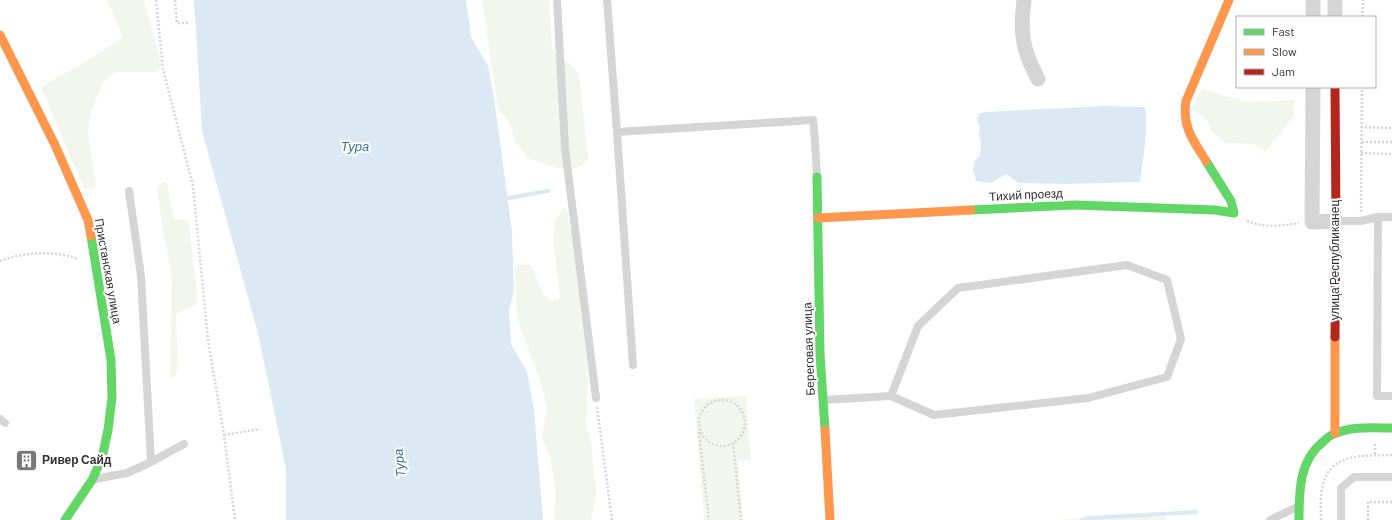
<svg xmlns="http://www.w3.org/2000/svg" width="1392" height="520" viewBox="0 0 1392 520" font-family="Barlow,sans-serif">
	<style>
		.green { fill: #f2f6ed }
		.water { fill: #dae9f3 }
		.pier { fill: #fff }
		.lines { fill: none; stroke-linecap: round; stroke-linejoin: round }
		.stream { stroke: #dae9f3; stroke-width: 4 }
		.path { stroke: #d5d5d5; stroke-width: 2.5; stroke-dasharray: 2 2; stroke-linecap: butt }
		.lane { stroke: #d5d5d5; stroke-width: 8 }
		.street { stroke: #d5d5d5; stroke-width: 15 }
		.fast { stroke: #63d668; stroke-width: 9 }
		.slow { stroke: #ff974d; stroke-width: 9 }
		.jam { stroke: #b3261e; stroke-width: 9 }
		.labels { text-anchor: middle; stroke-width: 4; stroke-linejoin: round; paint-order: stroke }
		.street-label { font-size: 12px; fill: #313131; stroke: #fff }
		.poi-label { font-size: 12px; font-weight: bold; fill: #313131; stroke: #fff; text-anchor: start }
		.water-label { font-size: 13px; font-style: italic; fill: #3a7298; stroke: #fff }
	</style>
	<rect width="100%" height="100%" fill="#fff"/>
	<path class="green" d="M107,0H144L161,64L160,69L156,72H115L102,83L91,112L88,134L96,185L92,188H84L41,87L92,58L123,37Z
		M482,0H549L552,47L557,57L569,63L579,74L588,156L586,163L571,170L557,168L528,158L516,143L508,120L498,108Z
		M1202,89L1247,102L1294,100V116L1266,151L1254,144L1226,143L1212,132L1206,118L1191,109Z
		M162,183H167L174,220L184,219L189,222L197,295L196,305L182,310L176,315L178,367L175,377L171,378L170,376L172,279L160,212L157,188Z
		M563,208L567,210L576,256L586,334L588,382L586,423L592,448L596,496L591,520H554L556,492L550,457L542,438L547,407L539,377L517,319L515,266L519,264L530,265L536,276L543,295L552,301L557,300L560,296L553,238L555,222Z
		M746,396L751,460L738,461L743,520H704L694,399Z
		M1118,515L1164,516L1166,520H1058Z"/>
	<path class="water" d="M182,0H466L471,37L488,66L494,98L512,232L514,290L509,311L511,344L527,372L534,411L543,520H286V469L258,333L202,131L196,29L183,30Z
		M1106,106L1144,107C1150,117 1142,168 1140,182L1066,184L1019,183L1006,174L991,183L976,181L973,170L975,160L980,156L981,144L979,135L980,126L977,121L979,114L984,112Z"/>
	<path class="pier" d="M182,0H194L196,29L183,30Z"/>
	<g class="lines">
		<path class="stream" d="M508,198L548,191
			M1082,520L1089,518L1196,512"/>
		<path class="path" d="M156,0L163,69L193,186L208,340L224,435L235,520
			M175,0L177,23H189
			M1362,17L1363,0
			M1361,127L1392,128
			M1362,142H1392
			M1361,153L1392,154
			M1361,212L1362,87
			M1247,221C1265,228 1281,226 1299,223
			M0,261C24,252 53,250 78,259
			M699 423a23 23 0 1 1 46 0a23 23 0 1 1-46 0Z
			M597,407L612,520
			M699,432L709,520
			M224,435L260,429
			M733,443L741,520
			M1375,444V456
			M1321,520C1321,510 1320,499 1322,489C1328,452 1363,456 1392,455
			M1368,520V502H1392"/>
		<path class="lane" d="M557,0L565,148L596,398
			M607,0L617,132L813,120L815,141L817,177
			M617,132L633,365
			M1378,217L1377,396H1392
			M1337,221H1361L1378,217H1392
			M823,400L891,396L918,326L958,288L1127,265L1167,280L1181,339L1167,377L1088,398L934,415L891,396
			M0,419L5,423
			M151,462L184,444
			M95,479L127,473L151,462L141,276L129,191
			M1270,520L1297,507
			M1341,520V488L1354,477H1392"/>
		<path class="street" d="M1024,0C1020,33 1022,49 1038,79
			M1335,0V17
			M1313,17V0
			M1313,87L1312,222L1336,221"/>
		<path class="fast" d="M817,177L820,354L825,430
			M971,210L1075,205L1215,210L1234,213L1231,201L1206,161
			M65,520L92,480L102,458L108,430L112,398L111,360L91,236
			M1299,520C1299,491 1299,460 1324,441C1327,438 1330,435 1334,434C1351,426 1374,428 1392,428"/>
		<path class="slow" d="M0,35L55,145L88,220L91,236
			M1206,161C1193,140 1182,127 1186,101L1229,0
			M818,218L971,210
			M1335,337V433
			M825,430L830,520"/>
		<path class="jam" d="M1335,337L1336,221L1335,87"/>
	</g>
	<defs>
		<symbol id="building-square" viewBox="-11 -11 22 22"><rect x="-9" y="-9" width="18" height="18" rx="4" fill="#797979" stroke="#fff"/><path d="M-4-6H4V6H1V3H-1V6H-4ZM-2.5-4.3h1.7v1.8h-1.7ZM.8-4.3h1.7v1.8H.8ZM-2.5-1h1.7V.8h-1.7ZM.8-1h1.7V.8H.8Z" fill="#fff"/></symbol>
	</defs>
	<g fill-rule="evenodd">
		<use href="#building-square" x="14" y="448" width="25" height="25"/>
	</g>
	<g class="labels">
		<g class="street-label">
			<text transform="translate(1026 195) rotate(-3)" y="4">Тихий проезд</text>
			<text transform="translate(1335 260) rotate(-90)" y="4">улица Республиканец</text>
			<text transform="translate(108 271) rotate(80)" y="4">Пристанская улица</text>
			<text transform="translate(809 349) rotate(-92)" y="4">Береговая улица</text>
		</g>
		<g class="poi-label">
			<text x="42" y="464">Ривер Сайд</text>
		</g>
		<g class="water-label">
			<text x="355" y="151">Тура</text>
			<text transform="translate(399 463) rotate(-96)" y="5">Тура</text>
		</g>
	</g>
	<rect x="1236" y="16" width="140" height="72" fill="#ffffff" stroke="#adadad"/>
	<rect x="1244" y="29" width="20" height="6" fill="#63d668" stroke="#adadad"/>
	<text x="1272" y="36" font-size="12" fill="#313131">Fast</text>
	<rect x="1244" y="49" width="20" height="6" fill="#ff974d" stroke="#adadad"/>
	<text x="1272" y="56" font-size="12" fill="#313131">Slow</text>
	<rect x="1244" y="69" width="20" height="6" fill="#b3261e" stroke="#adadad"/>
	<text x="1272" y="76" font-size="12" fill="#313131">Jam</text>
</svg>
